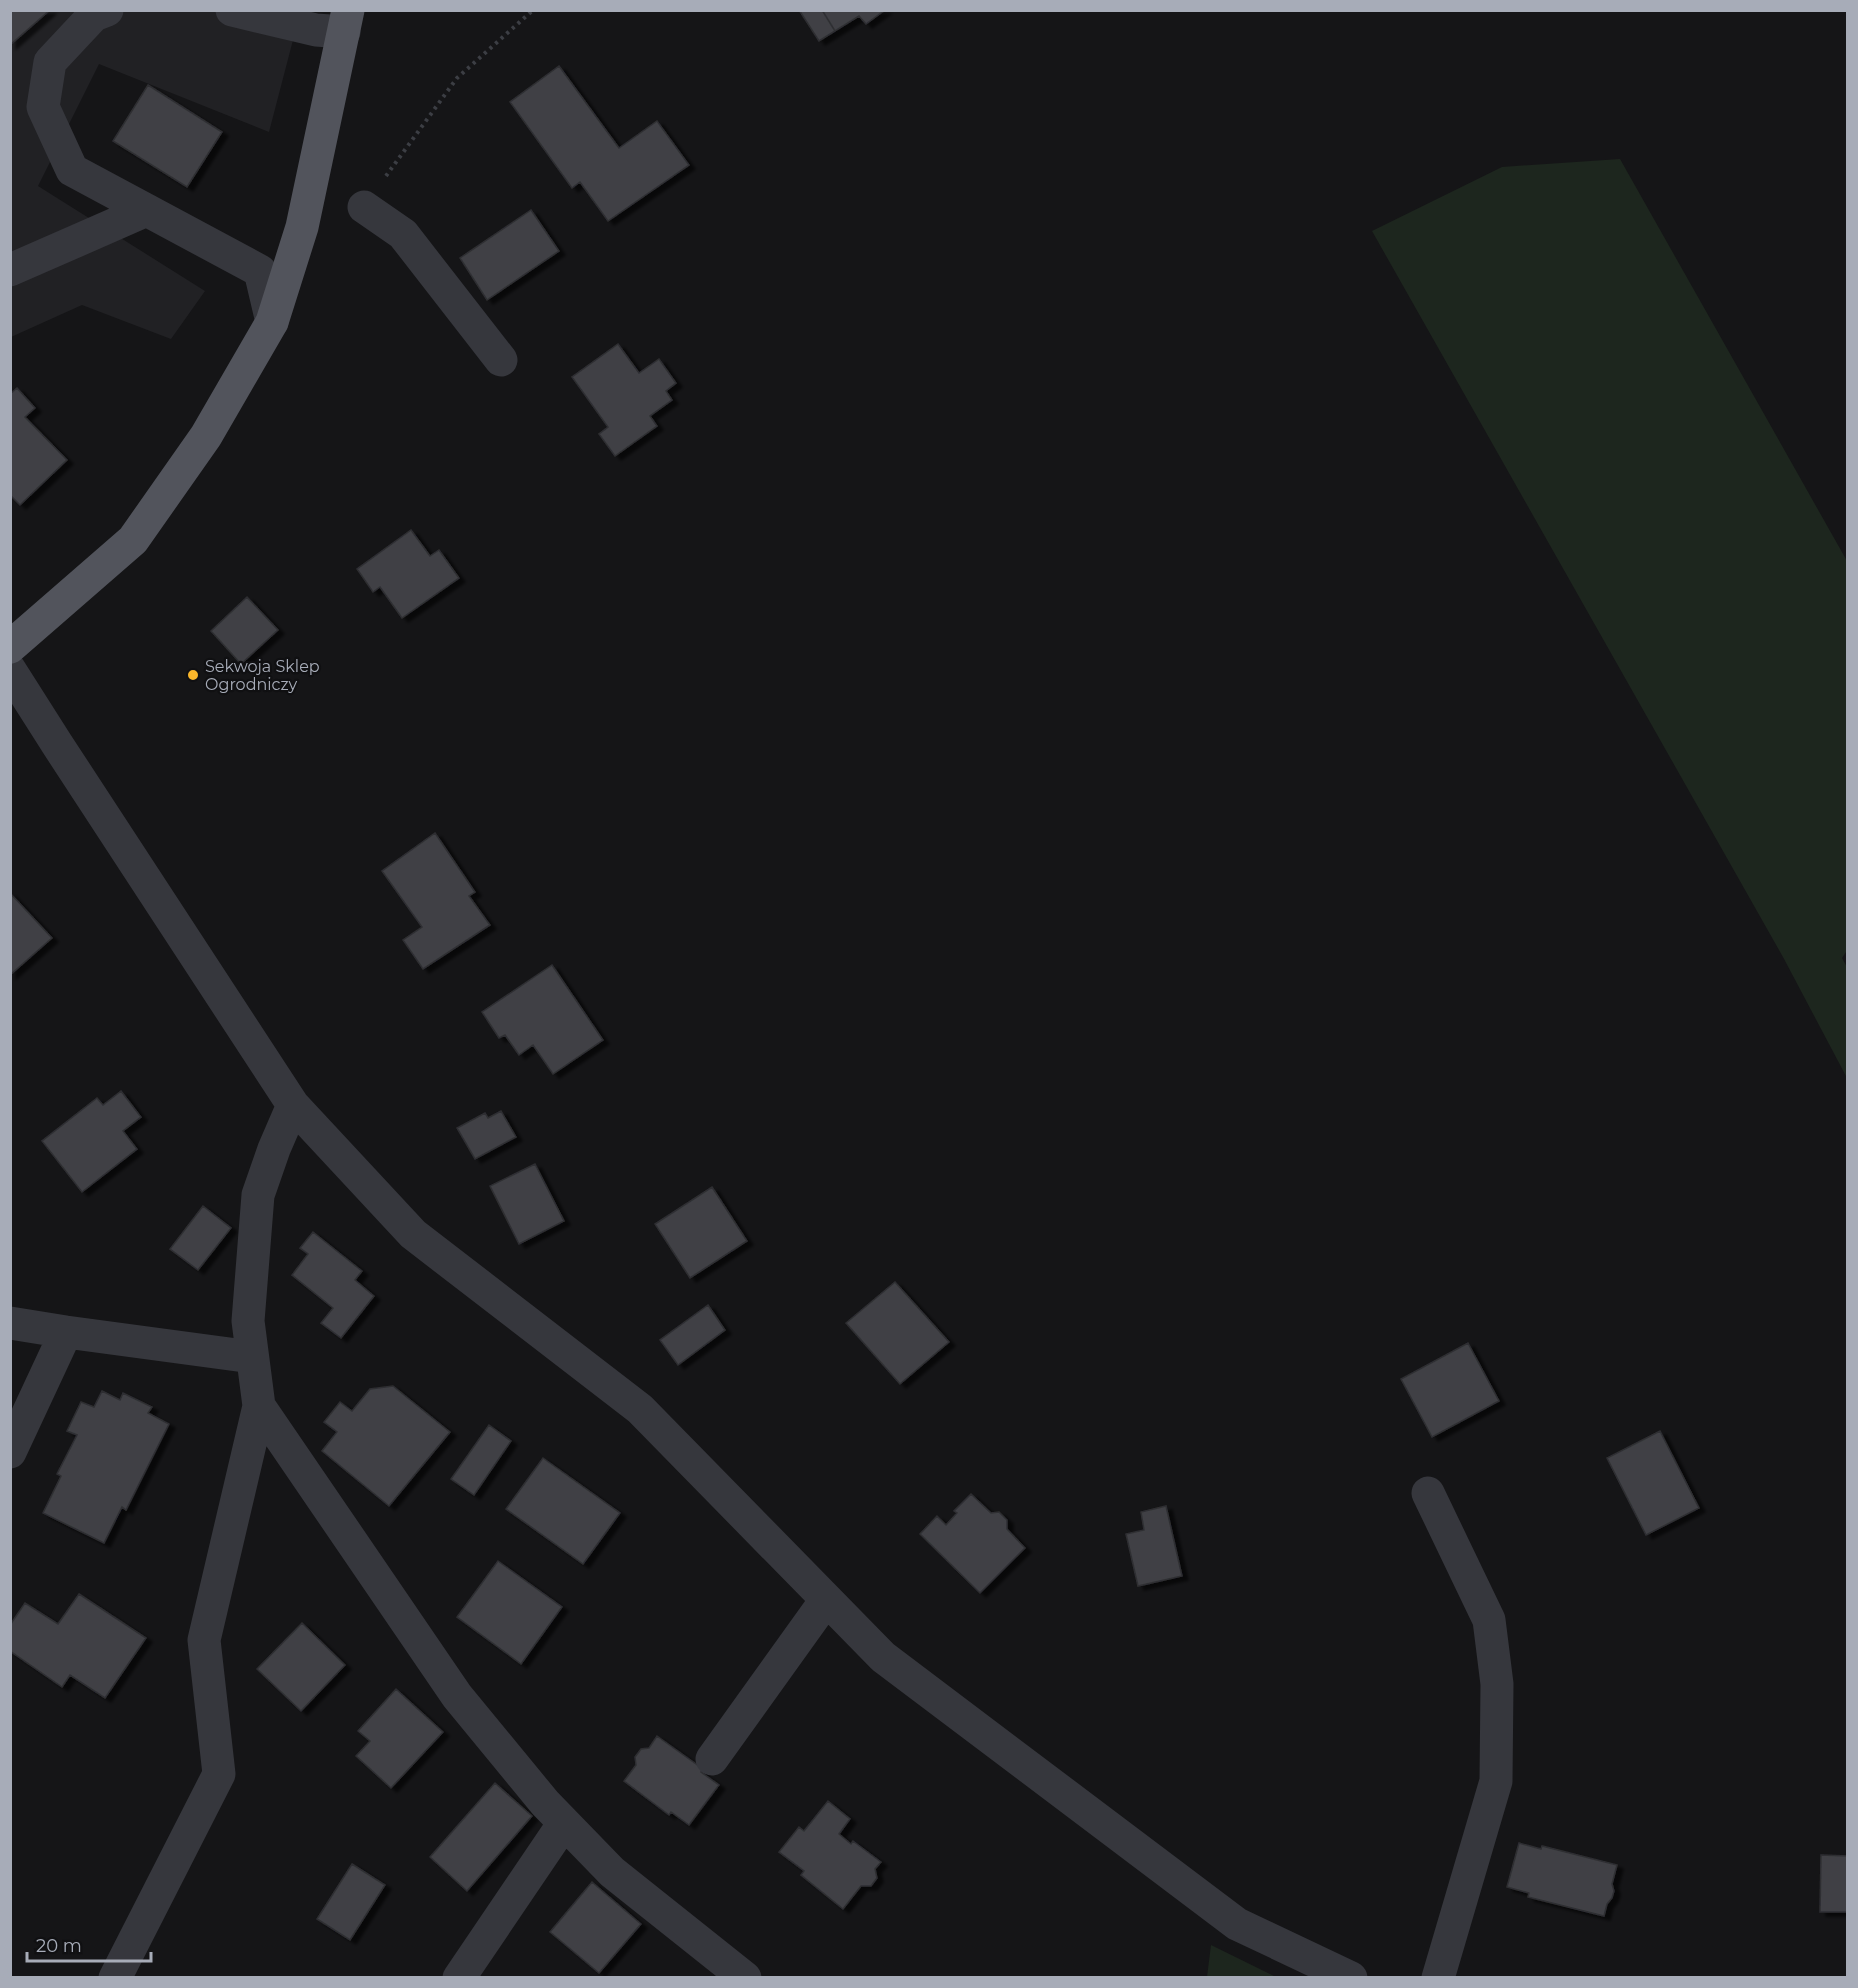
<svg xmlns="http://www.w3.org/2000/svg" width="1858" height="1988" viewBox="0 0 1858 1988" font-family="Montserrat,sans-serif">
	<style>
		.built { fill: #212124 }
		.green { fill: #1d261e }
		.building { fill: #3f4044; stroke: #2f2f33; stroke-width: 1.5; filter: url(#shadow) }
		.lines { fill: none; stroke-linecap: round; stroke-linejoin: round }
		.path { stroke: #3c3e44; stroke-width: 4; stroke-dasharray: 3 4.5; stroke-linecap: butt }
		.minor { stroke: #36373d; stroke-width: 33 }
		.major { stroke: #52545c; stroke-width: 33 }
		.poi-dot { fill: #fab62b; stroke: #101012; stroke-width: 2 }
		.labels { text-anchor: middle; stroke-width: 4.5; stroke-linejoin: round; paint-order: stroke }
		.poi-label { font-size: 16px; fill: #a7acb8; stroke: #101012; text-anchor: start }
	</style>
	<defs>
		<filter id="shadow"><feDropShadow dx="6" dy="4" stdDeviation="1.5" flood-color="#0009"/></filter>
	</defs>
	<rect width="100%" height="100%" fill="#151517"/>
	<path class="built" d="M11,11H246L293,40L269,132L99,64L38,186L205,291L171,339L82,305L11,337Z"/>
	<path class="green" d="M1620,159L1847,561L1848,949L1842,958L1848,969L1847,1078L1783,957L1372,231L1502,167Z
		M1211,1945L1276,1977H1207Z"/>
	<path class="building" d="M10,10H50L10,45Z
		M799,10H822L835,31L819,41Z
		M822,10H885L866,24L859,16L835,31Z
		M559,66L619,148L657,121L689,165L608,221L580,182L572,188L510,102Z
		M148,85L222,132L187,187L113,141Z
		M531,210L559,251L487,300L460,258Z
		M618,344L639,373L659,359L676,383L666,391L672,400L650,416L657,426L615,456L599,434L608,427L572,377Z
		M17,388L35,408L25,417L67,460L20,505L10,495V394Z
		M411,530L430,556L439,550L459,578L402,618L380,587L373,592L357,569Z
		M247,597L278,630L241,664L211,631Z
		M435,833L475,892L469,896L490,925L423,969L403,940L422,927L382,871Z
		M10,893L52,938L10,975Z
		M552,965L603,1040L553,1074L533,1045L519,1055L505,1035L499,1038L482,1012Z
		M121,1091L141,1117L123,1131L137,1149L82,1192L42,1141L97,1098L103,1105Z
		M501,1111L516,1137L475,1159L457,1128L485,1113L488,1118Z
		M535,1164L564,1221L519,1244L490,1186Z
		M712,1187L747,1241L690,1278L655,1224Z
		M203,1206L231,1228L198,1270L170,1249Z
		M313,1232L362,1271L355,1280L374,1296L341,1338L321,1323L333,1308L292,1275L308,1254L300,1248Z
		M895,1282L949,1342L900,1384L846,1323Z
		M708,1305L725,1330L678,1365L660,1340Z
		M1468,1343L1499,1401L1432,1437L1401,1379Z
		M393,1386L450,1432L389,1506L322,1451L337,1432L324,1422L340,1402L352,1411L370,1389Z
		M102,1391L120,1400L123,1393L152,1407L148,1413L169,1424L126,1510L122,1507L104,1543L43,1513L61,1476L57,1474L77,1435L67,1431L81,1402L94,1407Z
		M489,1425L511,1441L474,1495L451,1479Z
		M1660,1431L1699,1508L1646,1535L1607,1458Z
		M543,1458L620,1513L583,1564L506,1509Z
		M971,1494L991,1513L999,1512L1007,1520V1529L1025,1548L980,1593L920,1534L937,1516L946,1525L957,1513L954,1511Z
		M1166,1506L1182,1576L1138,1586L1126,1534L1144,1530L1141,1512Z
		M498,1561L562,1607L521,1664L457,1617Z
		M79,1594L146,1638L105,1698L70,1675L62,1687L10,1651V1625L25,1603L58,1624Z
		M302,1623L345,1665L301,1711L257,1669Z
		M396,1689L443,1732L391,1788L356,1756L370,1741L358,1731Z
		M657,1736L703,1769L701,1772L719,1785L689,1825L671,1812L669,1815L624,1781L636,1765L635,1757L641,1749L649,1748Z
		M495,1783L532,1816L467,1891L430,1857Z
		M828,1801L850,1819L839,1834L851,1844L853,1841L881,1862L875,1869L877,1878L871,1886H861L843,1909L801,1875L804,1871L779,1852L799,1827L804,1831Z
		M1519,1843L1541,1849L1542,1846L1617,1865L1612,1884L1614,1891L1612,1898L1607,1904L1604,1916L1528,1897L1529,1893L1507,1887Z
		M1821,1855L1848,1856V1912H1820Z
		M352,1864L385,1885L350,1940L317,1919Z
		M592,1882L641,1924L599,1973L550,1932Z"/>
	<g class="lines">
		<path class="path" d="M386,176L457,78L533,10"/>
		<path class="minor" d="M107,10L94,15L50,62L43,107L72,170L260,271L272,322
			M232,10L316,30L344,32
			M364,207L403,234L501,360
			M10,270L147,210
			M10,670L57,744L293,1105L413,1234L640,1409L883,1657L1237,1924L1351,1978
			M293,1105L274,1149L258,1195L248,1321L259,1406L457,1696L545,1803L612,1872L745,1978
			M10,1323L66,1332L252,1357
			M10,1452L66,1332
			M1428,1493L1489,1620L1497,1684L1496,1781L1438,1978
			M712,1759L826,1600
			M115,1978L219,1774L204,1640L259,1406
			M459,1978L564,1823"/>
		<path class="major" d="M10,647L133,540L206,436L272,322L302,227L348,10"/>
	</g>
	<circle class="poi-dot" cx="193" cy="675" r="6"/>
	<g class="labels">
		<g class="poi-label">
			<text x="205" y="672">Sekwoja Sklep<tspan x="205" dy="18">Ogrodniczy</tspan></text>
		</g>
	</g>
	<rect width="1858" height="1988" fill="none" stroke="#a7acb8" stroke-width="24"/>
	<path d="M27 1952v9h124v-9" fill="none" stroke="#a7acb8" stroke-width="3"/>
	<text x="36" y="1952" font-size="18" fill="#a7acb8" stroke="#101012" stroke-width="4.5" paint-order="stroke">20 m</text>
</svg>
